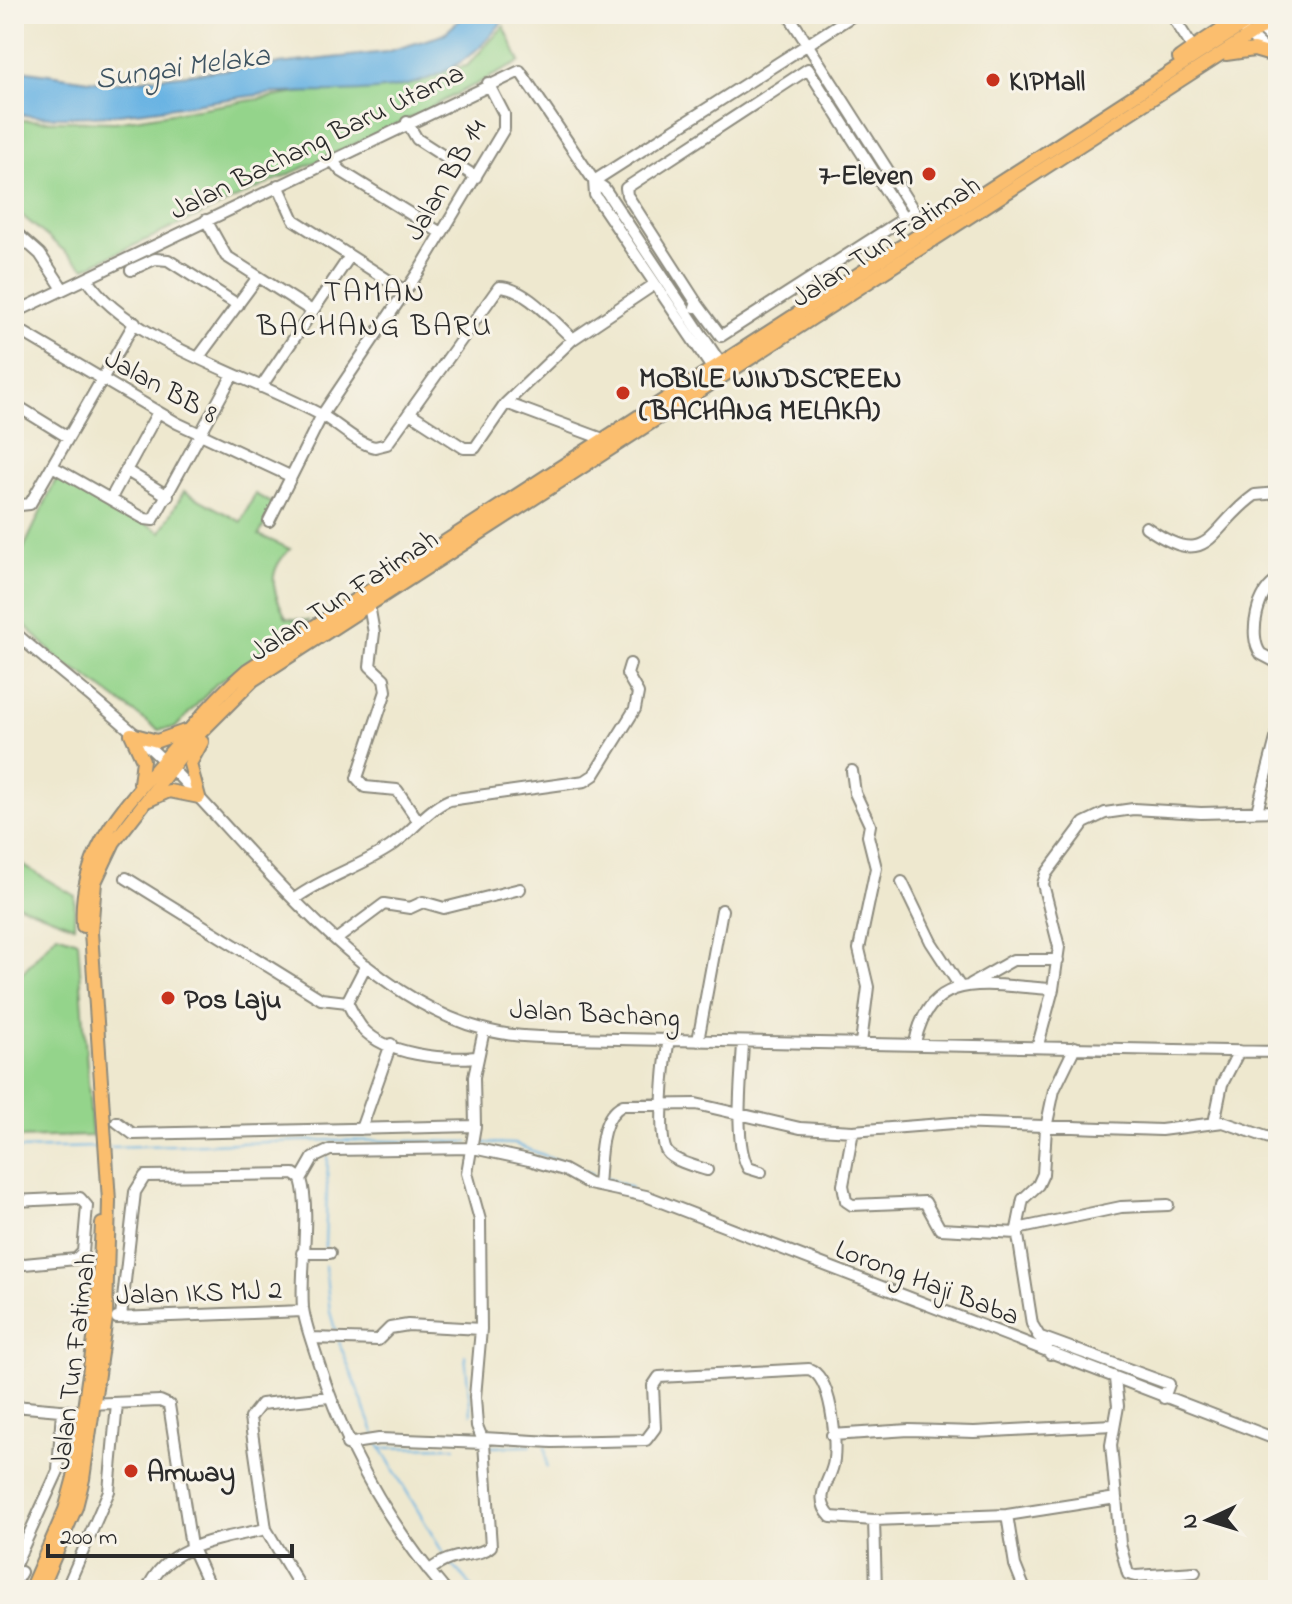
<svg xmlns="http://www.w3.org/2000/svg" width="1292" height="1604" viewBox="0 0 1292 1604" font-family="'Indie Flower',sans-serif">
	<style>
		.green { fill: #94d48b; stroke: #60805b; stroke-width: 2 }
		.water { fill: #6bb4e3; stroke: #4b7087; stroke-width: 2 }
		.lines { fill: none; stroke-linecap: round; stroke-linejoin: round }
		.stream { stroke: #6bb4e3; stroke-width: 2 }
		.minor-casing { stroke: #8c8a7d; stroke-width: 14 }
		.major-casing { stroke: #8c8a7d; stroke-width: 16 }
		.minor { stroke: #fff; stroke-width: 10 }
		.major { stroke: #fbbe6e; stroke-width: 12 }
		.poi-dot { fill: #c8321e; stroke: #f7f3e8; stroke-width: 3 }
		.labels { text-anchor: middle; stroke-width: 6; stroke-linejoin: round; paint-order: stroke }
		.poi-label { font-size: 28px; font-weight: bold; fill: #2b2b2b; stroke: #f7f3e8; text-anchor: start }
		.street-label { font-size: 28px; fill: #2b2b2b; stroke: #f7f3e8 }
		.water-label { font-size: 30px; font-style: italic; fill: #3e5462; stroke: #f7f3e8 }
		.neighbourhood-label { font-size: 30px; letter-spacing: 2px; fill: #2b2b2b; stroke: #f7f3e8 }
	</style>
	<rect width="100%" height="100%" fill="#f7f3e8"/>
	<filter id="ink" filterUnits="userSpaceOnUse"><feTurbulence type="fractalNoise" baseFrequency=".0125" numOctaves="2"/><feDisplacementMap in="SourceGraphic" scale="16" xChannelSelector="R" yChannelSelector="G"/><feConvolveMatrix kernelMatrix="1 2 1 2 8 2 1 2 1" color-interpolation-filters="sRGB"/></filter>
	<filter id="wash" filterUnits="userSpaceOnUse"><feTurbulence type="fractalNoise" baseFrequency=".006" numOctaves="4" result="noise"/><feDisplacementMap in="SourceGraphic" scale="32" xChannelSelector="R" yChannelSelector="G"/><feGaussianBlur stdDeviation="1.8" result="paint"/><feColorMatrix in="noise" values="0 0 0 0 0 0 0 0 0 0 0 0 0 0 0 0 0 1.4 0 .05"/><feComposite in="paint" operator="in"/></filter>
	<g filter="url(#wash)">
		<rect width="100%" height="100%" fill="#eee8cf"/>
		<path class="green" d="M504,26L520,62L396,125L85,268L14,209V120L115,122L467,66Z
			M58,475L161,532L184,491L241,522L255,494L275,505L259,535L290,549C265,573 273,590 286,618L309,621L216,684L175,728L158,730L84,675L63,664L14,614V569Z
			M14,860L75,896L74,926L14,903Z
			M57,934L78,941L92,1136L14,1138V982Z"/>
		<path class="water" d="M466,14H508C487,43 464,65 430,78C385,97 316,90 267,94C184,103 99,125 14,114V69L109,83L386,52L443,35Z"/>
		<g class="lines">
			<path class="stream" d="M484,1143L515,1144L593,1174
				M111,1147L331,1140L469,1142
				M14,1149L101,1147
				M603,1177L631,1188
				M325,1247L328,1157
				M325,1266L330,1312L337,1336
				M339,1342L376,1437
				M465,1355L471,1414
				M378,1443L446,1558
				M545,1446L547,1467
				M577,1446L631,1445
				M489,1447L531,1446
				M381,1448L455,1447
				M450,1562L475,1590"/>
		</g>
	</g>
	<g filter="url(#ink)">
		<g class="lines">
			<defs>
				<path id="minor" d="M788,14L926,230
					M1171,14L1191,45
					M1255,25L1278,45
					M1245,32L1278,61
					M407,122L417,139L476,177
					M331,159L341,171L441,233
					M594,181L855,14
					M594,181L595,195L716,374
					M278,185L294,220L405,291
					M206,220L226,256L312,311
					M14,231L40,254L63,289
					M131,270L155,259L168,260L238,305
					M87,278C123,340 260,380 323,416C339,425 356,443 375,447L387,444L499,287C525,287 554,322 573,339
					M698,305L627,195L626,188L808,69L904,219
					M695,307L698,305L721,336L914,212
					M14,313L520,71L594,181L604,188L723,367
					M14,327L177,423L290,476
					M198,358L258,277
					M261,387L350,256
					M506,403L603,439
					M14,404L66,436
					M410,413L464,448H475L506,403L573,339L655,284
					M52,466L145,519L153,520L232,376
					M127,471L168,496
					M111,498L158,412
					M14,500L20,505L30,504L135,322
					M269,521L322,415L419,271L504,129V114L488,83
					M1146,527C1211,573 1208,528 1255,495L1278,493
					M1278,581C1258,588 1247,637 1261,654L1278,663
					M369,605L374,633L370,666L384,679L386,691L357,778L365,787L397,790L419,822
					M14,632C65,677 122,719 170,767C257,855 361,997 483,1029C510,1037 539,1037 567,1038L1278,1052
					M852,771L855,793L870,825L868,836L876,868L859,949L868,987L861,1043
					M1257,811L1278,731
					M126,878L321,999L347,1002L366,965
					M902,882L931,942L959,985
					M296,898C325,877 360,867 390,847C411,833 426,810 449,800L585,781L594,775L635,709L638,693L627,674L630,664
					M337,939L384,904L410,908L423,902L444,908L520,889
					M971,984L1013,960H1058
					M347,1002C352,1011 356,1021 363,1029C387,1055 443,1060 476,1057
					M669,1040C665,1058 657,1138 667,1152C673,1161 697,1167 707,1170
					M698,1041L722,910
					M743,1042C742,1075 733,1141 748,1168L761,1172
					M915,1043C930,965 993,987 1053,989
					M1038,1045L1053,989L1059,947L1043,884L1046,874L1084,823L1105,813L1133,809L1201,813L1278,811
					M117,1122L133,1134L475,1126
					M1214,1123L1222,1084L1239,1051
					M361,1129L391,1044
					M853,1131L843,1185L846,1201L852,1205L925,1202L940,1229L1017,1233
					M301,1179L313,1158L330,1150L473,1148L529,1160L564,1170L589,1184L646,1196L1278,1440
					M598,1184C601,1159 598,1117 623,1105L696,1104L800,1128L853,1131L954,1123L1161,1130L1223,1122L1278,1141
					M14,1201L80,1198L87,1206L83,1252L76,1259L14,1265
					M1017,1229L1121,1207L1168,1205
					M302,1253H330
					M121,1317L135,1192L145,1176L294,1174L301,1179C311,1212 300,1270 303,1308C305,1325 313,1344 318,1361C345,1447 386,1521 445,1590
					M117,1318L303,1311
					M1038,1336L1169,1384L1164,1398
					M311,1338L378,1340L390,1328L408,1325L481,1329
					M1050,1354L1032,1324L1017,1229L1023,1199L1038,1185L1043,1174L1046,1128L1054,1090L1075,1047
					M88,1404L160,1401L169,1405L191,1546L211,1590
					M14,1406L83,1412
					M832,1435L909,1430L974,1432L1113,1425
					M483,1438L552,1442L646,1440L655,1428L653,1386L659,1377L809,1369C832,1377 836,1437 834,1460C832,1481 811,1496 831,1517L874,1520L1007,1515L1116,1498L1111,1445L1118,1406L1115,1379
					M347,1444L379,1439L484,1443
					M1116,1498L1120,1544L1128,1574L1136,1576L1195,1572
					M1007,1515L1015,1565L1025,1590
					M874,1520L876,1590
					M14,1567L58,1471L62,1410
					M429,1571C453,1550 477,1559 491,1546L484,1443L477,1426L475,1397L481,1329L480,1220L467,1173L475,1126L474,1077L484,1030
					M14,1584L21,1572
					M66,1590L109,1491L117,1403
					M147,1590C167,1543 222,1539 266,1529
					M302,1590L266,1529L250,1418L261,1404L329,1397"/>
				<path id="major" d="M1226,54L1254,50L1271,55
					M1179,58C1199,43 1222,29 1244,14
					M131,734L143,760L140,783
					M131,734L157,741L185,731
					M199,797L190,764L202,742
					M149,800L169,791L199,797
					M83,926C78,853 120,812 164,760C190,729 216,697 247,670L1260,14
					M30,1590L65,1510L74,1477L97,1319L102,1224
					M40,1590L76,1507L83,1479L106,1318L109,1201L91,932L95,882L114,842L194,739L253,680L1278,17"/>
			</defs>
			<use href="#minor" class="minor-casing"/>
			<use href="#major" class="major-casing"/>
			<use href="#minor" class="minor"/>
			<use href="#major" class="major"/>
		</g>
	</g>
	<g class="poi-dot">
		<circle cx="993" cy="80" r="8"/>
		<circle cx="929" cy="174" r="8"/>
		<circle cx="623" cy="393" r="8"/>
		<circle cx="168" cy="998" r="8"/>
		<circle cx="131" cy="1471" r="8"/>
	</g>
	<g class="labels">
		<g class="poi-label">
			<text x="1009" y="90">KIPMall</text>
			<text x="913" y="184" text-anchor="end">7-Eleven</text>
			<text x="639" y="387">MOBILE WINDSCREEN<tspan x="639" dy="32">(BACHANG MELAKA)</tspan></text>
			<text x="184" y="1008">Pos Laju</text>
			<text x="147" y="1481">Amway</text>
		</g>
		<g class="street-label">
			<text transform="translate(316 140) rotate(-26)" y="10">Jalan Bachang Baru Utama</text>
			<text transform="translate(444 179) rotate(-60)" y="10">Jalan BB 14</text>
			<text transform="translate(885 240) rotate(-33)" y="10">Jalan Tun Fatimah</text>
			<text transform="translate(162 385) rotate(29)" y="10">Jalan BB 8</text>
			<text transform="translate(343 594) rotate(-33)" y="10">Jalan Tun Fatimah</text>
			<text transform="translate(595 1012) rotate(3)" y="10">Jalan Bachang</text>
			<text transform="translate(928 1281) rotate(21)" y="10">Lorong Haji Baba</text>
			<text transform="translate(199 1291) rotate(-2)" y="10">Jalan IKS MJ 2</text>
			<text transform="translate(72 1361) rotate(-83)" y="10">Jalan Tun Fatimah</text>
		</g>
		<g class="water-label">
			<text transform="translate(182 66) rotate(-8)" y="10">Sungai Melaka</text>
		</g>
		<g class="neighbourhood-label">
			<text x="375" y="301">TAMAN<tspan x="375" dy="34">BACHANG BARU</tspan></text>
		</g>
	</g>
	<rect width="1292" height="1604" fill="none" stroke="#f7f3e8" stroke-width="48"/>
	<g transform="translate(1208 1520) rotate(266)" stroke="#f7f3e8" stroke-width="6" paint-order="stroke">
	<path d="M0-6L14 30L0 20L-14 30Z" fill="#2b2b2b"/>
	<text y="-12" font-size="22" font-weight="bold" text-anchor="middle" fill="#2b2b2b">N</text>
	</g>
	<path d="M48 1544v12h244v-12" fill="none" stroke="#2b2b2b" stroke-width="4"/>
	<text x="60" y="1544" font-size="24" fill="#2b2b2b" stroke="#f7f3e8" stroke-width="6" paint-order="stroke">200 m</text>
</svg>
